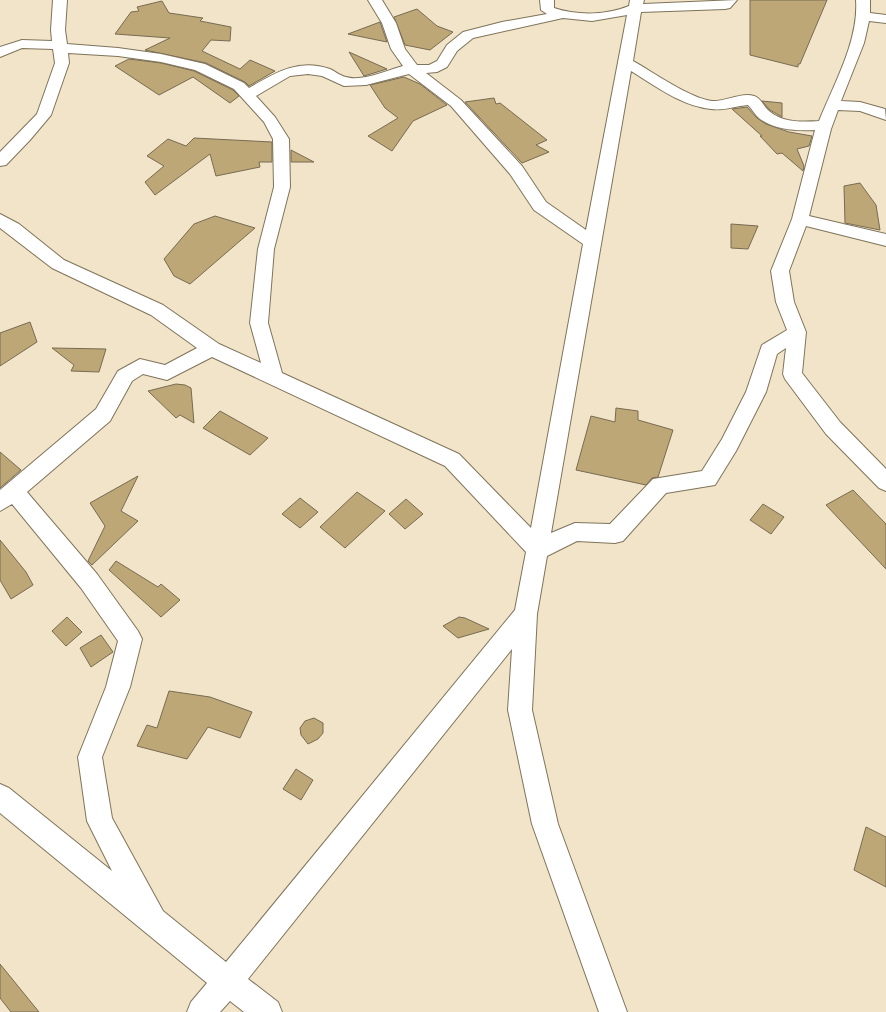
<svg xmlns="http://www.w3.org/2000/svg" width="886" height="1012" viewBox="0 0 886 1012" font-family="Quicksand,sans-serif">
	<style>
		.building { fill: #bea776; stroke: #776b52 }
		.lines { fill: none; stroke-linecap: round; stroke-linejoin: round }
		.street-casing { stroke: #7f735a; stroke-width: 2 }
		.street { fill: #fff; fill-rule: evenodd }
	</style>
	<rect width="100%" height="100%" fill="#f1e4c8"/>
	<path class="building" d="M750,0H827L800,64H798V67L750,55Z
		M162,1L169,13L203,18L200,21L231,27L230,41L211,40L202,51L240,69L250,60L275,71L249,86L245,82L206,63L145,50L170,38L115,34L131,12L139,11L137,7Z
		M417,9L437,26L453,32L430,50L405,45L394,17Z
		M380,22L387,42L348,34Z
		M349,52L387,69L364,76Z
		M129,59L161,63L194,71L233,90L239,96L230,103L193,77L159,95L115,66Z
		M404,77L420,84L447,105L413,121L392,151L368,136L398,118L385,108L370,85Z
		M494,98L496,104L500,103L547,140L536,145L549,152L522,163L465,102Z
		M762,101L782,103V117L770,110Z
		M747,107L757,118L766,124L789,132L812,136L809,146L797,149L804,166L803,171L782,153L777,154L760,136H762L732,109Z
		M194,138L272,142V162H259L260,167L216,176L210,154L155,195L145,182L164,166L147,156L168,139L186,146Z
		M291,150L314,162H291Z
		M860,183L876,205L880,230L845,223L844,186Z
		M215,216L255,228L190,284L174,276L164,259L194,224Z
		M731,224L758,226L748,249L731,248Z
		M30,322L37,342L0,366V333Z
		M52,348L106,349L99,372L71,371L74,365Z
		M176,384L185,385L191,388L194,423L180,415L176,418L148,391Z
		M616,408L638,411V420L673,430L658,477L652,478L646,485L576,470L591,416L615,422Z
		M220,411L268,438L250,455L203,428Z
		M0,452L21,470L0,488Z
		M138,476L121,511L138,521L92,565L88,561L105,526L90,503Z
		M853,490L886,524V569L826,505Z
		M357,492L385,511L345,548L320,527Z
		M300,498L318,512L300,528L282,514Z
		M406,499L423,514L405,529L389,514Z
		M763,504L784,517L771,534L750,520Z
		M0,540L26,572L33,585L11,599L0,580Z
		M116,561L158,587L161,584L180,600L161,617L109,570Z
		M67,617L82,632L66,646L52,631Z
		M459,617L465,618L489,629L458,638L443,626Z
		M101,635L113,652L91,667L80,648Z
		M169,691L210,697L252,712L240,738L208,727L187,759L137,746L147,725L157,728Z
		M314,718L323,723V733L318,739L308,744L301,735L300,728L305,721Z
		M296,769L313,780L301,800L283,789Z
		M866,827L886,837V887L854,870Z
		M0,964L39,1012H11L0,998Z"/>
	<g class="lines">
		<defs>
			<path id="street" d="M53,0H67L65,30L67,44L118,48L161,54L205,64L244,83L249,88C275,73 298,58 330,69C335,71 340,76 346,77C362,82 388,70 403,66L391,49L382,23L368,0H382L396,23L405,49L417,65H429L437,61L447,45L463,32L502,22L547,14L541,10L540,0H554V8C578,16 607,15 629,6L630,0H644L643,4L737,0L730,8L725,9L641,12L633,61C653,72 689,98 712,101C725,102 741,92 754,96C761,98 764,107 769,111C783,123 802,122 819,121C834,84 859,40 856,0H870V13L886,15V23L869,21L864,43L841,101L860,102L885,109L886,120L860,111L838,110L831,129L809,216L886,234V246L806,226L789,271L794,302L806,332L802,373L840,422L886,469V491L879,488L826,434L785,379L783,374L786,348L777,354L766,392L736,451L715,485L666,493L623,541L615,543L577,541L547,556L537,614L532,710L558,824L627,1012H599L532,824L508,710L512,649L248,979L278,1002L282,1012H244L230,1001L220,1012H187L191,1002L207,983L0,813V784L9,788L112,871L87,821L78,757L106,687L118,641L81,588L12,504L0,511V490L96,409L118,371L140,359L165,365L197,348L151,315L52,268L0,228V214L19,224L64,260L163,305L219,344L261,363L250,323L258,249L274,187L273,139L264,122L234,89L195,70L161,62L118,56L68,53L69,63L51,115L30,140L6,165L0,166V152L37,114L55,63L53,49L22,48L0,57V47L22,40L52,41L51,30ZM627,15L586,230L546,202L522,166L461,100L426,73L437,72L447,67L457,51L473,38L563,18L592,21ZM631,71C655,86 682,106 711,109C723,111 736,106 748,105C752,109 755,115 760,119C776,130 796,131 815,130L792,219L771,271L776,302L787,330L762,345L746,392L722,439L702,471L653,479L610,524L575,523L551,533ZM308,74L322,76L344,86L366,85L409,74L451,106L510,174L534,210L583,244L531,528L459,454L282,373L268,323L274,249L290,187L289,139L275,117L256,96L290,76ZM212,357L445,466L526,552L515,610L226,962L163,911L112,818L102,757L130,687L142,639L138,631L97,574L27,492L110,421L132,381L143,374L167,380Z"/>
		</defs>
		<use href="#street" class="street-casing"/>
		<use href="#street" class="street"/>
	</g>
</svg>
